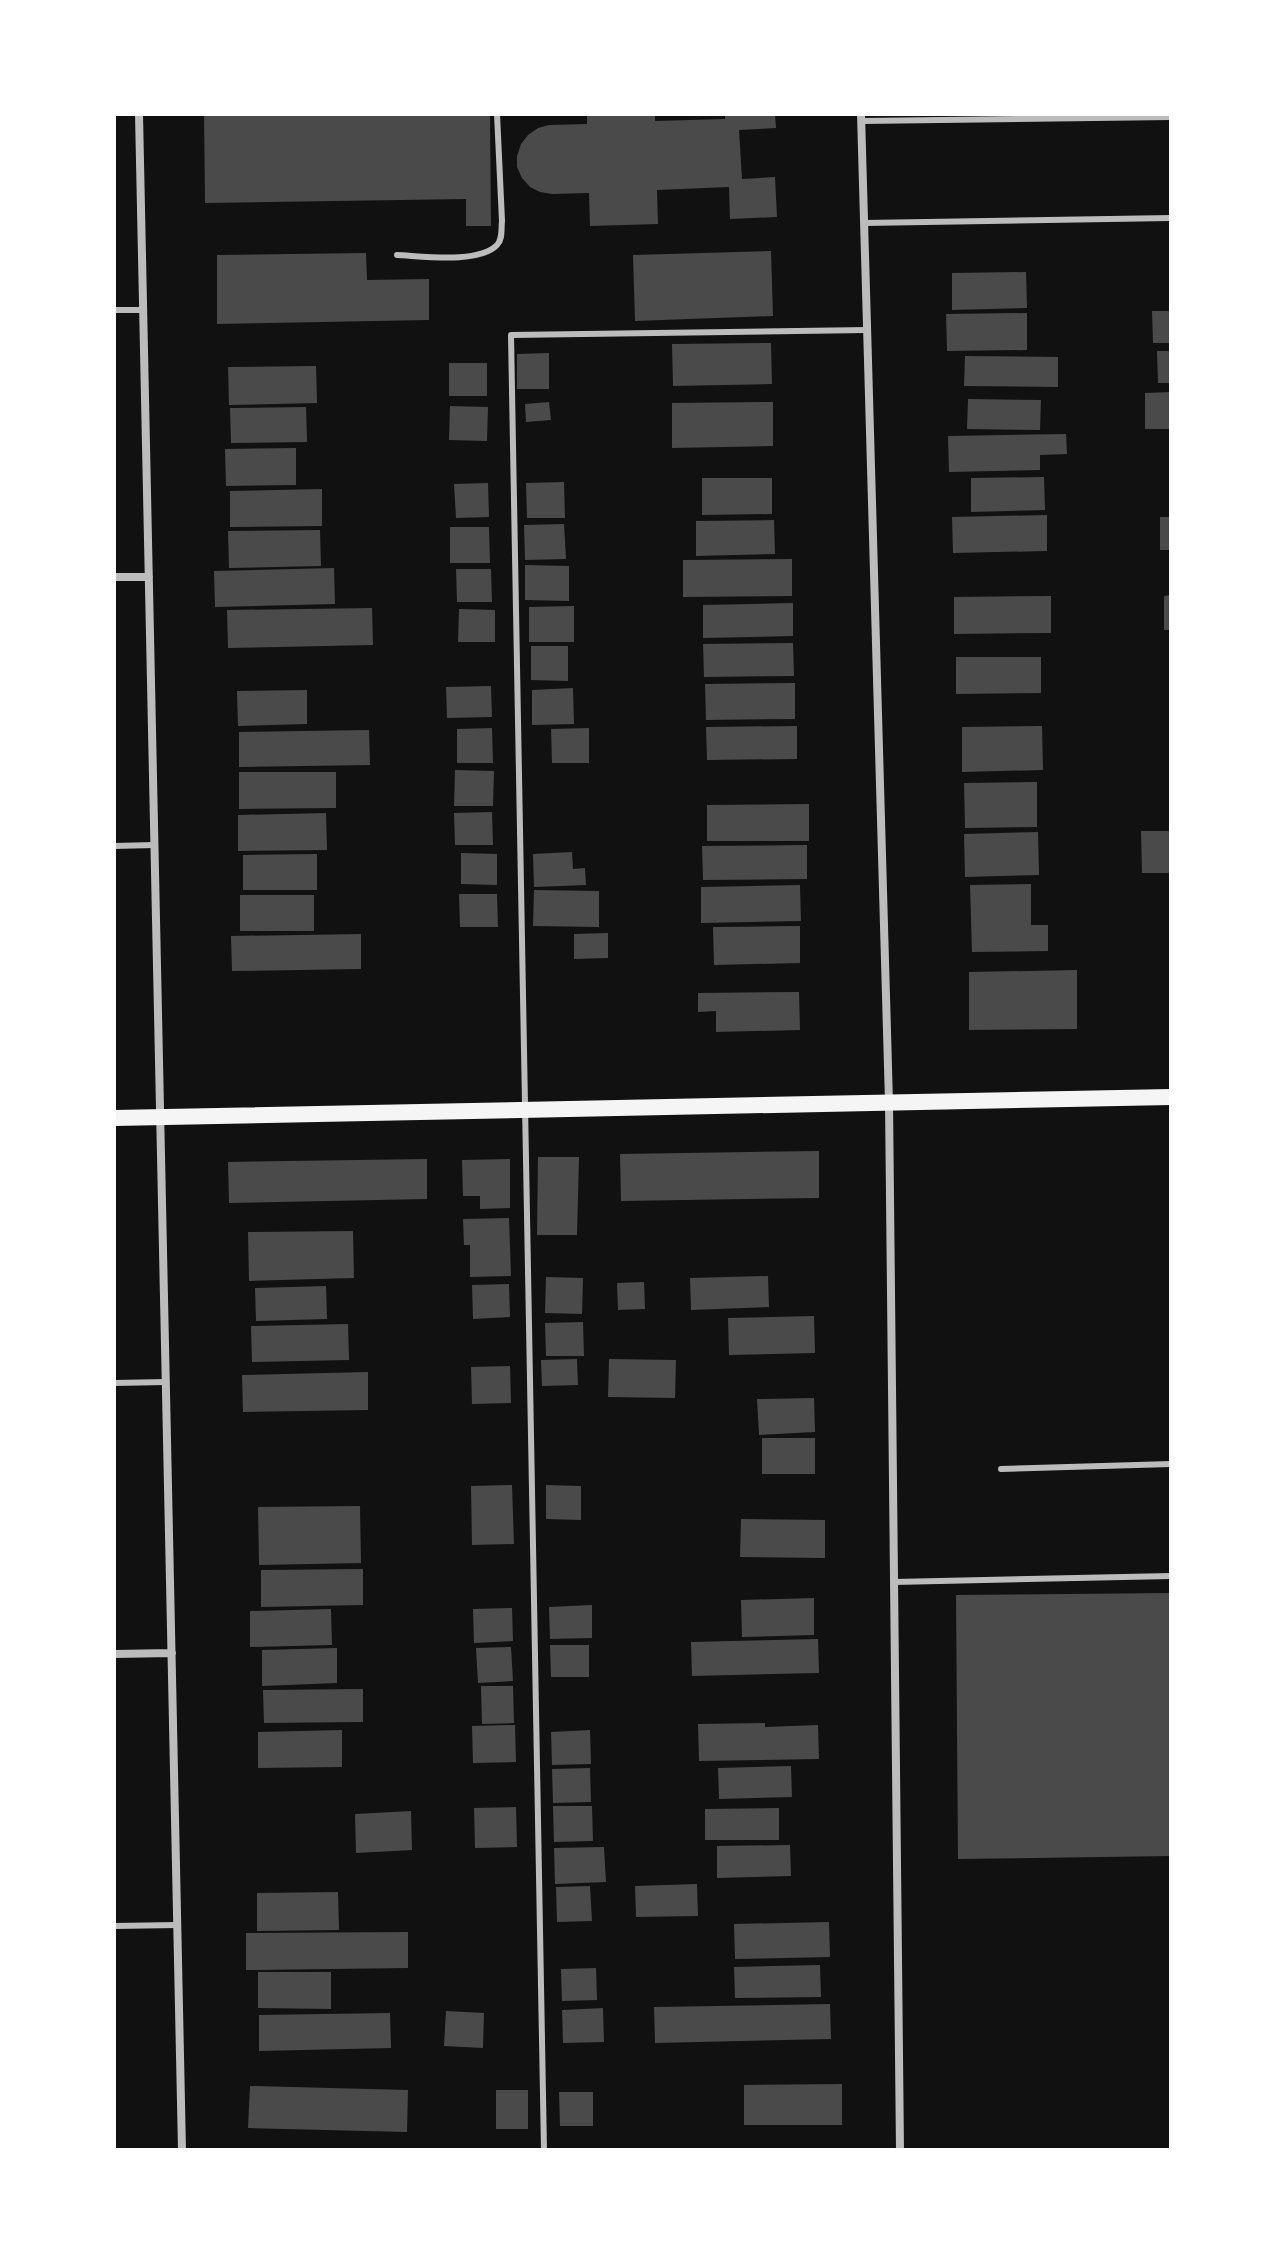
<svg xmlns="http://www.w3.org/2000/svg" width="1285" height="2264" viewBox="0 0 1285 2264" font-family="'Titillium Web',sans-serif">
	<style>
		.building { fill: #4a4a4a }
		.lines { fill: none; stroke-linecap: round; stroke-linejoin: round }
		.service { stroke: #bcbcbc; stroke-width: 6 }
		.minor { stroke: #bcbcbc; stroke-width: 8 }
		.secondary { stroke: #f5f5f5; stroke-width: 16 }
	</style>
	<rect width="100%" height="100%" fill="#111"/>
	<path class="building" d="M204,114H490L491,226H466V199L205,203Z
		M587,114H655V121L725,119V114H775L776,128L739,130L742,179L775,177L777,217L730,219L729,187L657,190L658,224L590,226L589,193L552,194L540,192L530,187L522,178L517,167V156L521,144L528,135L538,128L549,125L587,124Z
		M771,251L773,316L635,321L633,255Z
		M366,253L367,280L429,279V320L217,324V255Z
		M1026,272L1027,308L952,310V273Z
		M1152,311H1171V343H1153Z
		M1027,313V350L947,351L946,314Z
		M771,343L772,384L673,386L672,344Z
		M1157,351H1171V383H1158Z
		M549,353V389H517V354Z
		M965,356L1058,357V387L964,386Z
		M449,363H487V396H449Z
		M316,366L317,403L229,405L228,367Z
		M1171,392V429H1145V393Z
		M968,399L1041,400L1040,430L967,429Z
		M549,402L551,420L526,422L525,404Z
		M773,402V446L672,448V403Z
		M450,406L488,407L487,441L449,440Z
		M306,407L307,442L231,443L230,408Z
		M1066,434L1067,454L1040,455V470L949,472L948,436Z
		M296,448V485L226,486L225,449Z
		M1044,477L1045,510L971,512V478Z
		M702,478H772V514L702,515Z
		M564,482L565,518H527L526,483Z
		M488,483L489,517L456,518L454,484Z
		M322,489V526L230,527V491Z
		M1047,515V551L953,553L952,517Z
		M1160,517H1171V550H1160Z
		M774,520L775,554L696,556V521Z
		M564,524L566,559L525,560L524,525Z
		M450,527H489L490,563H450Z
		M320,530L321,566L229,568L228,531Z
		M792,559V596L683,597V560Z
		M525,565L569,566V601L525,600Z
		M334,568L335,604L215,607L214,571Z
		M456,569H491L492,602H457Z
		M1171,595V630H1164V596Z
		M1051,596V633L954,634V597Z
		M793,603V636L703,638V605Z
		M574,606V642H529V607Z
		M372,608L373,645L228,648L227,610Z
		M459,609L495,610V642H458Z
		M793,643L794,676L704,677L703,644Z
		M531,646H568V681L531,680Z
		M956,657H1041V693L956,694Z
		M795,683V719L706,720L705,684Z
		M491,686L492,717L447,718L446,687Z
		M573,688L574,724L532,725V690Z
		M307,690V724L238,726L237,691Z
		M797,726V759L707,760L706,727Z
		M1042,726L1043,770L962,772V727Z
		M492,728L493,763H457V729Z
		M589,728V763H552L551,729Z
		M369,730L370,765L239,767V732Z
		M455,770L494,771L493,806H454Z
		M239,772H336V808L239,809Z
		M1037,782V827L965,828L964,783Z
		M809,804V841H707V805Z
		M492,812L493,845H455L454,813Z
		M326,813L327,850L238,851V815Z
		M1141,831H1171V873H1142Z
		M1038,832L1039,875L965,877L964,834Z
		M807,845V879L703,880L702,846Z
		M572,852L573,869L585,868L586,885L534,887L533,854Z
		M461,853L497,854V885L461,884Z
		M317,854V890H243V855Z
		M1031,884V925H1048V951L972,952L970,885Z
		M800,885L801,921L701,923V887Z
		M534,890L599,891V927L533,926Z
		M459,894H497L498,927H460Z
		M240,895H314V931H240Z
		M800,926V963L714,965L713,927Z
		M608,933V958L574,959V934Z
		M361,934V969L232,971L231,936Z
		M1077,970V1029L969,1030V972Z
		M799,992L800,1030L716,1032V1011L698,1012V993Z
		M819,1151V1198L621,1201L620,1154Z
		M538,1157H579L577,1235H537Z
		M427,1159V1199L229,1203L228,1162Z
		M510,1159V1208L480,1209V1196H463L462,1160Z
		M509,1218L511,1276L470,1277V1245H464L463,1219Z
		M353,1231L354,1278L249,1281L248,1232Z
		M768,1276L769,1307L691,1310L690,1278Z
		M546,1277L583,1278L582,1314L545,1313Z
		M644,1282L645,1309L618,1310L617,1283Z
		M509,1284L510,1317L473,1319L472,1285Z
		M326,1286L327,1319L256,1321L255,1288Z
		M814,1316L815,1353L729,1355L728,1318Z
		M583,1322L584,1356H546L545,1323Z
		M348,1324L349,1360L252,1362L251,1326Z
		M577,1359L578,1385L542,1386L541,1360Z
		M609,1359L676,1360L675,1398L608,1397Z
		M510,1366L511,1403L472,1404L471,1367Z
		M368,1372V1410L243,1412L242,1375Z
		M814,1398L815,1432L759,1435L757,1399Z
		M762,1438H815V1474H762Z
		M512,1485L514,1544L472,1545L471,1486Z
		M546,1485L581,1486V1520L546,1519Z
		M360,1506L361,1563L259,1565L258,1507Z
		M741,1519L825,1520V1558L740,1557Z
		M363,1569V1605L261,1607V1570Z
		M1171,1593V1856L958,1859L956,1595Z
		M814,1598V1635L742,1637L741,1600Z
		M592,1605V1638L550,1639L549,1607Z
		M512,1608L513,1641L474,1643L473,1609Z
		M331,1609L332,1645L250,1647V1611Z
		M818,1639L819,1673L692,1676L691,1642Z
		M550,1645H589V1677H551Z
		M511,1647L513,1681L478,1683L476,1648Z
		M337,1648V1683L262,1686V1650Z
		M481,1686H513L514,1723L482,1724Z
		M363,1689V1722L264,1723L263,1690Z
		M765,1723V1727L818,1725L819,1759L699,1761L698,1724Z
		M515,1725L516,1762L473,1763L472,1726Z
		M342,1730V1767L258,1768V1732Z
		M590,1730L591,1764L552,1765L551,1732Z
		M791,1766L792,1797L719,1799L718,1768Z
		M590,1768L591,1802L553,1803L552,1769Z
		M553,1806H592L593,1841L554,1842Z
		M516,1807L517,1847L475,1848L474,1808Z
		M779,1808V1840H705V1809Z
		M411,1811L412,1850L356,1853L355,1814Z
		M790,1845L791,1876L717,1878V1846Z
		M604,1847L606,1882L555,1884L554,1848Z
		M697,1884L698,1916L636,1917L635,1886Z
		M590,1886L592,1921L557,1922L556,1887Z
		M338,1892L339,1930L257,1931V1893Z
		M829,1922L830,1957L735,1959L734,1924Z
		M408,1932V1968L246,1970V1933Z
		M820,1965L821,1997L735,1998L734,1967Z
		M596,1968L597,2000L562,2001L561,1969Z
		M258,1972H331V2009L258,2008Z
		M830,2004L831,2039L655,2043L654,2007Z
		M603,2008L604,2042L563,2043L562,2010Z
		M446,2011L484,2013L483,2048L444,2046Z
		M390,2013L391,2048L259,2051V2015Z
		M842,2084V2125H744V2085Z
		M250,2086L408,2090L407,2132L248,2128Z
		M496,2090H528V2129H496Z
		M559,2092H593V2126H560Z"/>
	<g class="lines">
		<path class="service" d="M862,121L1171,117
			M864,223L1171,218
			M397,255C422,256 479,264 497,245C503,239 501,229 502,221L497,114
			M114,310H143
			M114,846L154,845
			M114,1383L166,1382
			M1001,1469L1171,1464
			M894,1582L1171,1576
			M114,1926L177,1925
			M544,2150L511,335L867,330"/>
		<path class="minor" d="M139,114L182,2150
			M861,114L889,1102L900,2150
			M114,577H149
			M114,1654L172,1653"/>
		<path class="secondary" d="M114,1118L1171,1097"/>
	</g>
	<rect width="1285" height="2264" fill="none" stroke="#ffffff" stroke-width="232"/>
</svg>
